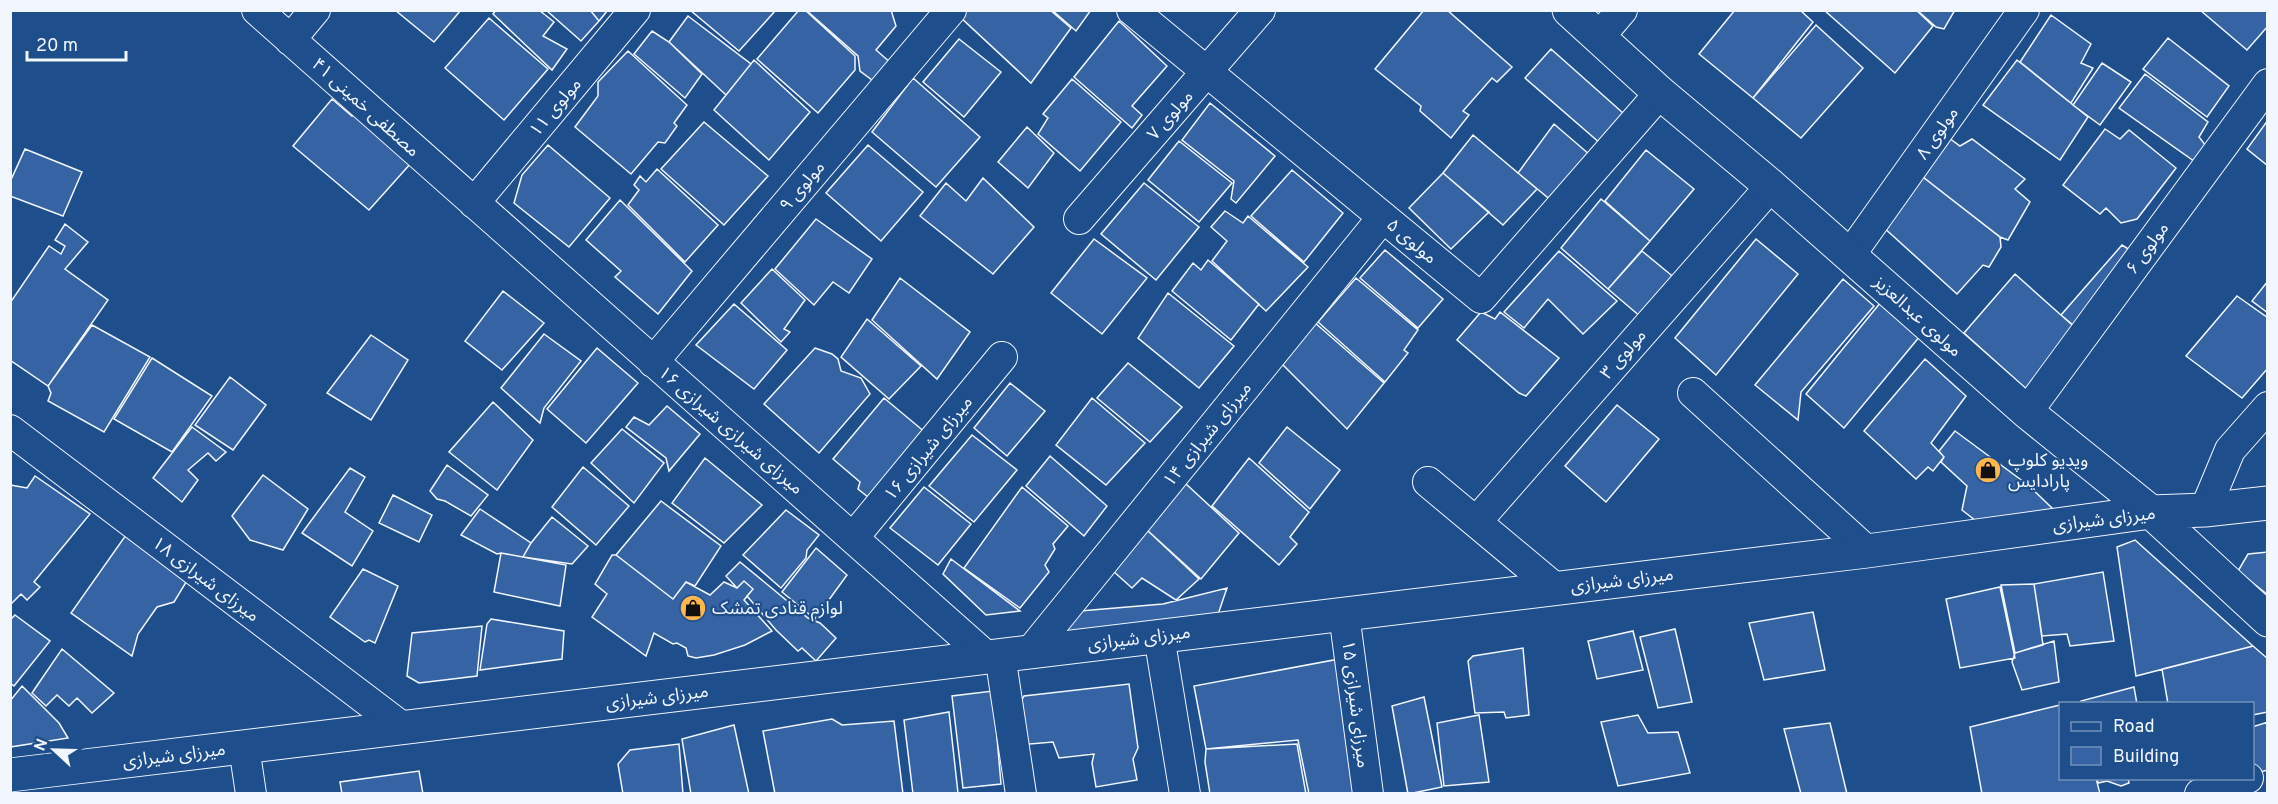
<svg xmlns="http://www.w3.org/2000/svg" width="2278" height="804" viewBox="0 0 2278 804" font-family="Overpass,'Noto Sans Arabic',sans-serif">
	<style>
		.building { fill: #3563a3; stroke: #f2f6ff; stroke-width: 1.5 }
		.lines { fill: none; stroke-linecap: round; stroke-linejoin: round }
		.street-casing { stroke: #f2f6ff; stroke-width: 32 }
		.secondary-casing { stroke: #f2f6ff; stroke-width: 35 }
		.street { stroke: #1f4e8c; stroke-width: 30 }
		.secondary { stroke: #1f4e8c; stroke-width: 33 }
		.labels { text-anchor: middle; stroke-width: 4.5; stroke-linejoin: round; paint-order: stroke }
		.street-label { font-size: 18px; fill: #f2f6ff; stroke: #1f4e8c }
		.poi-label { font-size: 18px; fill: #f2f6ff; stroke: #1f4e8c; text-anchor: start }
	</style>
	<rect width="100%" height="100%" fill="#1f4e8c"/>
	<path class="building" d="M395,10H461L434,42Z
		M496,10H539L554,22L543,36L567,49L552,70L493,14Z
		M546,10H590L599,21L581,41Z
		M590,10H608L599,21Z
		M690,10H776L739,51Z
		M799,10H805L855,56V70L818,113L757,59Z
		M806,10H891L896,26L876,50L891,63L876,83L860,71L858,56Z
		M961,10H1050L1071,28L1031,83L958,15Z
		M1052,10H1091L1076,31Z
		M1424,10H1447L1512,67L1497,82L1492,78L1463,111L1469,115L1451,138L1420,111L1421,106L1375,69Z
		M1735,10H1800L1813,22L1753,98L1699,54Z
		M1824,10H1916L1933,26L1895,73Z
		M1917,10H1955L1944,29L1936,27Z
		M2200,10H2268V26L2247,50Z
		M2051,15L2091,44L2081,63L2093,68L2071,103L2020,62Z
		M688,16L751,64L726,95L669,42Z
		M489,18L548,69L504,120L445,68Z
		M1119,21L1167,66L1132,106L1142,115L1132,128L1074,77Z
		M1816,25L1863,68L1801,138L1753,98Z
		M652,31L669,42L702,74L685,98L634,54Z
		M2168,38L2229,86L2207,117L2143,69Z
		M959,39L1001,72L964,117L923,82Z
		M1551,49L1632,121L1608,150L1525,78Z
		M628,51L687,105L674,123L677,126L665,143L658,142L631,174L575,127L598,96V82Z
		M754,60L810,112L769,160L714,110Z
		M2017,60L2088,117L2060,160L1983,105Z
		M2102,63L2131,82L2100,125L2073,105Z
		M2145,74L2208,122L2199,137L2213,155L2201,166L2119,108Z
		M913,78L980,137L936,187L872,132Z
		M1072,79L1121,122L1080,171L1038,134L1048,118L1043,114Z
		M332,99L352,116L360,111L412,162L369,210L293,146Z
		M1210,103L1275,156L1236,203L1231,199L1234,181L1182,140Z
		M2268,120V166L2247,149Z
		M704,122L768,176L724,225L661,169Z
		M1554,124L1597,161L1558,206L1518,173Z
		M1027,127L1054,153L1028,188L998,162Z
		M2105,129L2120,139L2129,130L2176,168L2137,219L2121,223L2106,208L2100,214L2063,185Z
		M1473,135L1537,189L1503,225L1443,173Z
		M1949,138L1960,146L1972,139L2025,179L2015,189L2030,202L2008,240L2000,237L1923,177Z
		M1179,141L1232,183L1199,222L1148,180Z
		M548,145L610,198L569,247L514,203L522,175Z
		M868,145L923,192L881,241L826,193Z
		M25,149L82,172L63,216L10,196V182Z
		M1646,150L1694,189L1650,241L1605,201Z
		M657,169L718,225L685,262L628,205L639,190L634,185L640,176L646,182Z
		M1292,170L1343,213L1304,262L1251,216Z
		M1443,173L1489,212L1451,249L1409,208Z
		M1923,177L2000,237L2001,247L1989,267L1983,265L1957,294L1882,226Z
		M983,178L1034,227L993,274L920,216L946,183L966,201Z
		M1144,183L1199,227L1156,280L1101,234Z
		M1601,199L1650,241L1608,289L1561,248Z
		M620,200L692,271L658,314L615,277L621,271L586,240Z
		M1225,211L1243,223L1248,216L1308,267L1266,311L1212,261L1227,241L1211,227Z
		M816,219L872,259L849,293L833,282L814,305L775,269Z
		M65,224L88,242L65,269L108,300L48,386L10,360V303L49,246L61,254L65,246L55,240Z
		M1094,239L1147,278L1102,334L1051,293Z
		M1756,239L1798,274L1716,375L1675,338Z
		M2122,245L2139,256L2084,334L2061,315Z
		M1385,250L1443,299L1418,328L1360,278Z
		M1559,251L1617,301L1583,334L1548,299L1524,328L1504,312Z
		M1642,251L1682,284L1648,323L1608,289Z
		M1208,260L1259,304L1231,340L1172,291L1193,263L1201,270Z
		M772,269L805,300L784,329L790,332L781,342L741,303Z
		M2015,274L2080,332L2035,397L1964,333Z
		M900,278L970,332L937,379L872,320Z
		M1356,278L1418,330L1404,350L1408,353L1385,382L1318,322Z
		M1843,279L1874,306L1801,392L1798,420L1755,385Z
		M2268,281V313L2252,301Z
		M503,291L544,323L502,370L465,341Z
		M1168,293L1234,346L1199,388L1138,338Z
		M2237,296L2268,318V368L2242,398L2186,356Z
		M1885,297L1925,330L1844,428L1806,394Z
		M734,304L787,350L754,389L696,345Z
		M1481,312L1495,319L1500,312L1559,358L1526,396L1519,393L1457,340Z
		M867,319L921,366L889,399L841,357Z
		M1314,322L1384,383L1347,429L1279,361Z
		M92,325L150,357L104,432L48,401L51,393L48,386Z
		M544,334L581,361L544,408L540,423L501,388Z
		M371,335L408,360L371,420L327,393Z
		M597,348L638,383L586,443L547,409Z
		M815,348L832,354L838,359L841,371L861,378L870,394L819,453L764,404Z
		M152,358L212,396L172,452L114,419Z
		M1925,359L1966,396L1931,443L1944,457L1933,471L1928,467L1916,479L1864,431Z
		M1128,363L1182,407L1150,442L1097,398Z
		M230,377L266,405L233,450L195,425Z
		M1010,383L1045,411L1007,456L974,428Z
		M884,398L932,438L878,505L858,489L860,482L833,459Z
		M1092,398L1145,443L1106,485L1056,445Z
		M493,402L533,440L497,490L449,452Z
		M1617,405L1659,439L1606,502L1565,466Z
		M667,406L700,434L669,471L666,458L626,427L634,417L649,425Z
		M192,427L226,452L216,461L208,453L188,470L198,480L182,502L153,478Z
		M1287,427L1340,470L1310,509L1259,463Z
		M622,429L664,463L634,503L591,463Z
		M1955,431L2028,485L2052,508L2047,524L1989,531L1962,510L1967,486L1941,462L1944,457L1939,451Z
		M972,435L1017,470L974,522L929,486Z
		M1050,456L1107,506L1084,536L1026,486Z
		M705,458L762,505L724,543L672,503Z
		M1249,458L1309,512L1290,537L1297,544L1279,565L1212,506Z
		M447,465L488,495L471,516L445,501L437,499L430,491Z
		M583,467L629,506L596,545L552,507Z
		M350,468L365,477L345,512L373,531L352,566L302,533Z
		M263,475L308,509L283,550L250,540L232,516Z
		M35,476L90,514L34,582L40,587L27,600L21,594L10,605V485L27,488Z
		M1185,483L1239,533L1201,579L1147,530Z
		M924,487L971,524L938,565L890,528Z
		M1022,487L1068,526L1053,544L1055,549L1045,565L1049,572L1020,608L964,568Z
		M393,495L432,515L419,542L379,523Z
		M661,501L721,546L695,586L686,582L673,599L616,555Z
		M480,509L531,543L523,557L501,553L497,554L461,535Z
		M786,510L819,535L807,550L806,558L781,588L743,555Z
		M552,517L588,546L572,564L523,557L531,543Z
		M1147,530L1199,579L1176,600L1142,578L1132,588L1113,571Z
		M126,535L188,579L174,602L157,607L138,634L132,656L71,613Z
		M2135,540L2253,646L2136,676L2117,547Z
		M816,548L847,575L815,619L782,592Z
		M2268,552V595L2238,571L2248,554Z
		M501,553L566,565L560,606L494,592Z
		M612,555H616L673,599L686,582L710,595L724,582L737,588L744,581L753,589L744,600L772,631L745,645L714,655L696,658L688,656L686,648L677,643L673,644L654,633L646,656L592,617L607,594L595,584Z
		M951,559L1020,611L986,615L943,574Z
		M740,562L808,618L820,623L836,638L816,661L802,648L798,651L776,630L747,596L753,589L744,581L737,588L726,576Z
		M363,569L398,586L375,643L369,640L365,642L330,617Z
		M2103,572L2114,641L2070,646L2067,634L2042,636L2034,584Z
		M2034,584L2043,645L2015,653L2001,585Z
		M2000,587L2015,658L1960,668L1946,599Z
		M1227,588L1215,623L1057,643L1080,611L1163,604Z
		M1813,612L1825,670L1764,680L1749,623Z
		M15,615L50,641L14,686L10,683V620Z
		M491,619L564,631L562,659L480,670L487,624Z
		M482,626L477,676L419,683L407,676L412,633Z
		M1675,629L1692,702L1658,708L1640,637Z
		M1633,631L1643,670L1597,679L1588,641Z
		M2054,641L2059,682L2022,690L2012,662L2015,653Z
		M2253,646L2268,659V712L2252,715V704H2168L2162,669Z
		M1523,648L1529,715L1506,718L1504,712L1475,713L1468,661L1473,656Z
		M62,649L114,693L92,713L77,698L69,706L57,695L46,706L32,693Z
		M1350,657L1365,794H1309L1298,740L1206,749L1194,686Z
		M1129,684L1138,748L1133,759L1137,780L1096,787L1092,763L1094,754L1059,758L1053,742L1018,745L1015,710L1024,696Z
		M22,686L59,723L68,738L10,747V701Z
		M2134,687L2137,704H2081V701Z
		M993,691L1001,784L963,788L952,696Z
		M1424,697L1442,787L1408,794L1392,706Z
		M2060,705V778H2096L2100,794H1982L1970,727Z
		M949,712L958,793L913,794L904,720Z
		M1479,715L1489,782L1444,786L1437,723Z
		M1638,715L1648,733L1678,732L1690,773L1618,786L1601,722Z
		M832,719L842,725L894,721L903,794H775L763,731Z
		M2268,722V770L2252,774V727Z
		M1830,723L1847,794H1801L1784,729Z
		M734,725L749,794H691L682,739Z
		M679,744L683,794H623L618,764L630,750Z
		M1297,744L1306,794H1210L1205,762L1206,749Z
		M419,771L423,794H342L340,782Z
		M2097,778H2128L2129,783L2121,786L2107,781L2098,783Z"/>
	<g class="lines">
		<defs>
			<path id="street" d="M257,10L987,657
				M1132,10L1481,298L1660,93
				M1599,37L1622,10
				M290,40L315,10
				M474,203L635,10
				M1079,219L1260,10
				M1850,255L2024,10
				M653,362L951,10
				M1693,393L1867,551
				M2027,412L2268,84
				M10,430L402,727
				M1428,482L1555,588
				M2205,510L2230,450L2268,407
				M1476,522L1771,186
				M853,538L1002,357
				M1344,614L1368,794
				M1159,636L1185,794
				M1031,651L1383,217
				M1000,655L1021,794
				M244,747L251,794
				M2200,794L2248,778"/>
			<path id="secondary" d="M1569,10L1660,93L1771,186L2027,412L2151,512L2268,620
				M10,775L1867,551L2151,512L2205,510L2268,503"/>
		</defs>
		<use href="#street" class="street-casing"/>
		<use href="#secondary" class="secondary-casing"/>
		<use href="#street" class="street"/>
		<use href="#secondary" class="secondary"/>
	</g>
	<defs>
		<symbol id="shop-disc" viewBox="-11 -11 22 22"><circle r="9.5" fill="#ffb74d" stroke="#1f4e8c"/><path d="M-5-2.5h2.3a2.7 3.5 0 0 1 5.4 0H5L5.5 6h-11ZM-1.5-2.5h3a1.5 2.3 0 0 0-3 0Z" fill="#111"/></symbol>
	</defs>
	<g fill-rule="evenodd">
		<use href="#shop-disc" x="1973" y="455" width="30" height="30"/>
		<use href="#shop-disc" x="678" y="593" width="30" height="30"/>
	</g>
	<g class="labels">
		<g class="street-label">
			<text transform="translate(366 107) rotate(42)" y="6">مصطفی خمینی ۴۱</text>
			<text transform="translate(555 107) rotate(-50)" y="6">مولوی ۱۱</text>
			<text transform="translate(1170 115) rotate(-49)" y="6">مولوی ۷</text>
			<text transform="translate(1937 133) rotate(-55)" y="6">مولوی ۸</text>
			<text transform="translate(802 186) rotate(-50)" y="6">مولوی ۹</text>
			<text transform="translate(1412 241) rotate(40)" y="6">مولوی ۵</text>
			<text transform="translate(2147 248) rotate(-54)" y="6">مولوی ۶</text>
			<text transform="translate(1918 316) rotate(42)" y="6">مولوی عبدالعزیز</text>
			<text transform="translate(1623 354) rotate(-49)" y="6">مولوی ۳</text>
			<text transform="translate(731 430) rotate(41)" y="6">میرزای شیرازی شیرازی ۱۶</text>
			<text transform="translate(1207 434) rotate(-51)" y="6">میرزای شیرازی ۱۴</text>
			<text transform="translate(928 448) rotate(-51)" y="6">میرزای شیرازی ۱۶</text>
			<text transform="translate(2104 519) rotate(-7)" y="6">میرزای شیرازی</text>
			<text transform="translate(206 579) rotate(37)" y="6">میرزای شیرازی ۱۸</text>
			<text transform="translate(1622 580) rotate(-7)" y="6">میرزای شیرازی</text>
			<text transform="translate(1139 638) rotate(-7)" y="6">میرزای شیرازی</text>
			<text transform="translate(657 697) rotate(-7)" y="6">میرزای شیرازی</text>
			<text transform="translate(1356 704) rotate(83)" y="6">میرزای شیرازی ۱۵</text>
			<text transform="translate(174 755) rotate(-7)" y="6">میرزای شیرازی</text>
		</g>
		<g class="poi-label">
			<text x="2008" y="466">ویدیو کلوپ<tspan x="2008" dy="21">پارادایس</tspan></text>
			<text x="712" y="614">لوازم قنادی تمشک</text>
		</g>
	</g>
	<rect width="2278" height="804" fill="none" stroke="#f2f6ff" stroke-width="24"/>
	<rect x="2059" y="702" width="195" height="78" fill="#1f4e8c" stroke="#7391ba" stroke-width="1.5"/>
	<rect x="2071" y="722" width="30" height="9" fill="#1f4e8c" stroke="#7391ba" stroke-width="1.5"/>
	<text x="2113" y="732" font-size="18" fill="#f2f6ff">Road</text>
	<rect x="2071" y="747" width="30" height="18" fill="#3563a3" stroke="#7391ba" stroke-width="1.5"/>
	<text x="2113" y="762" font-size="18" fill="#f2f6ff">Building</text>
	<g transform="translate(54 750) rotate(292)" stroke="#1f4e8c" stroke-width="4.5" paint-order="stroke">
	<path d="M0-4.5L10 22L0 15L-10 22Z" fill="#f2f6ff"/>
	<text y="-9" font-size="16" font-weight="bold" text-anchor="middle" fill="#f2f6ff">N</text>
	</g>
	<path d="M27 51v9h99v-9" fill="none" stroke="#f2f6ff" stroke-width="3"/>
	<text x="36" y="51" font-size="18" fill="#f2f6ff" stroke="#1f4e8c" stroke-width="4.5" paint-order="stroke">20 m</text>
</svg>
